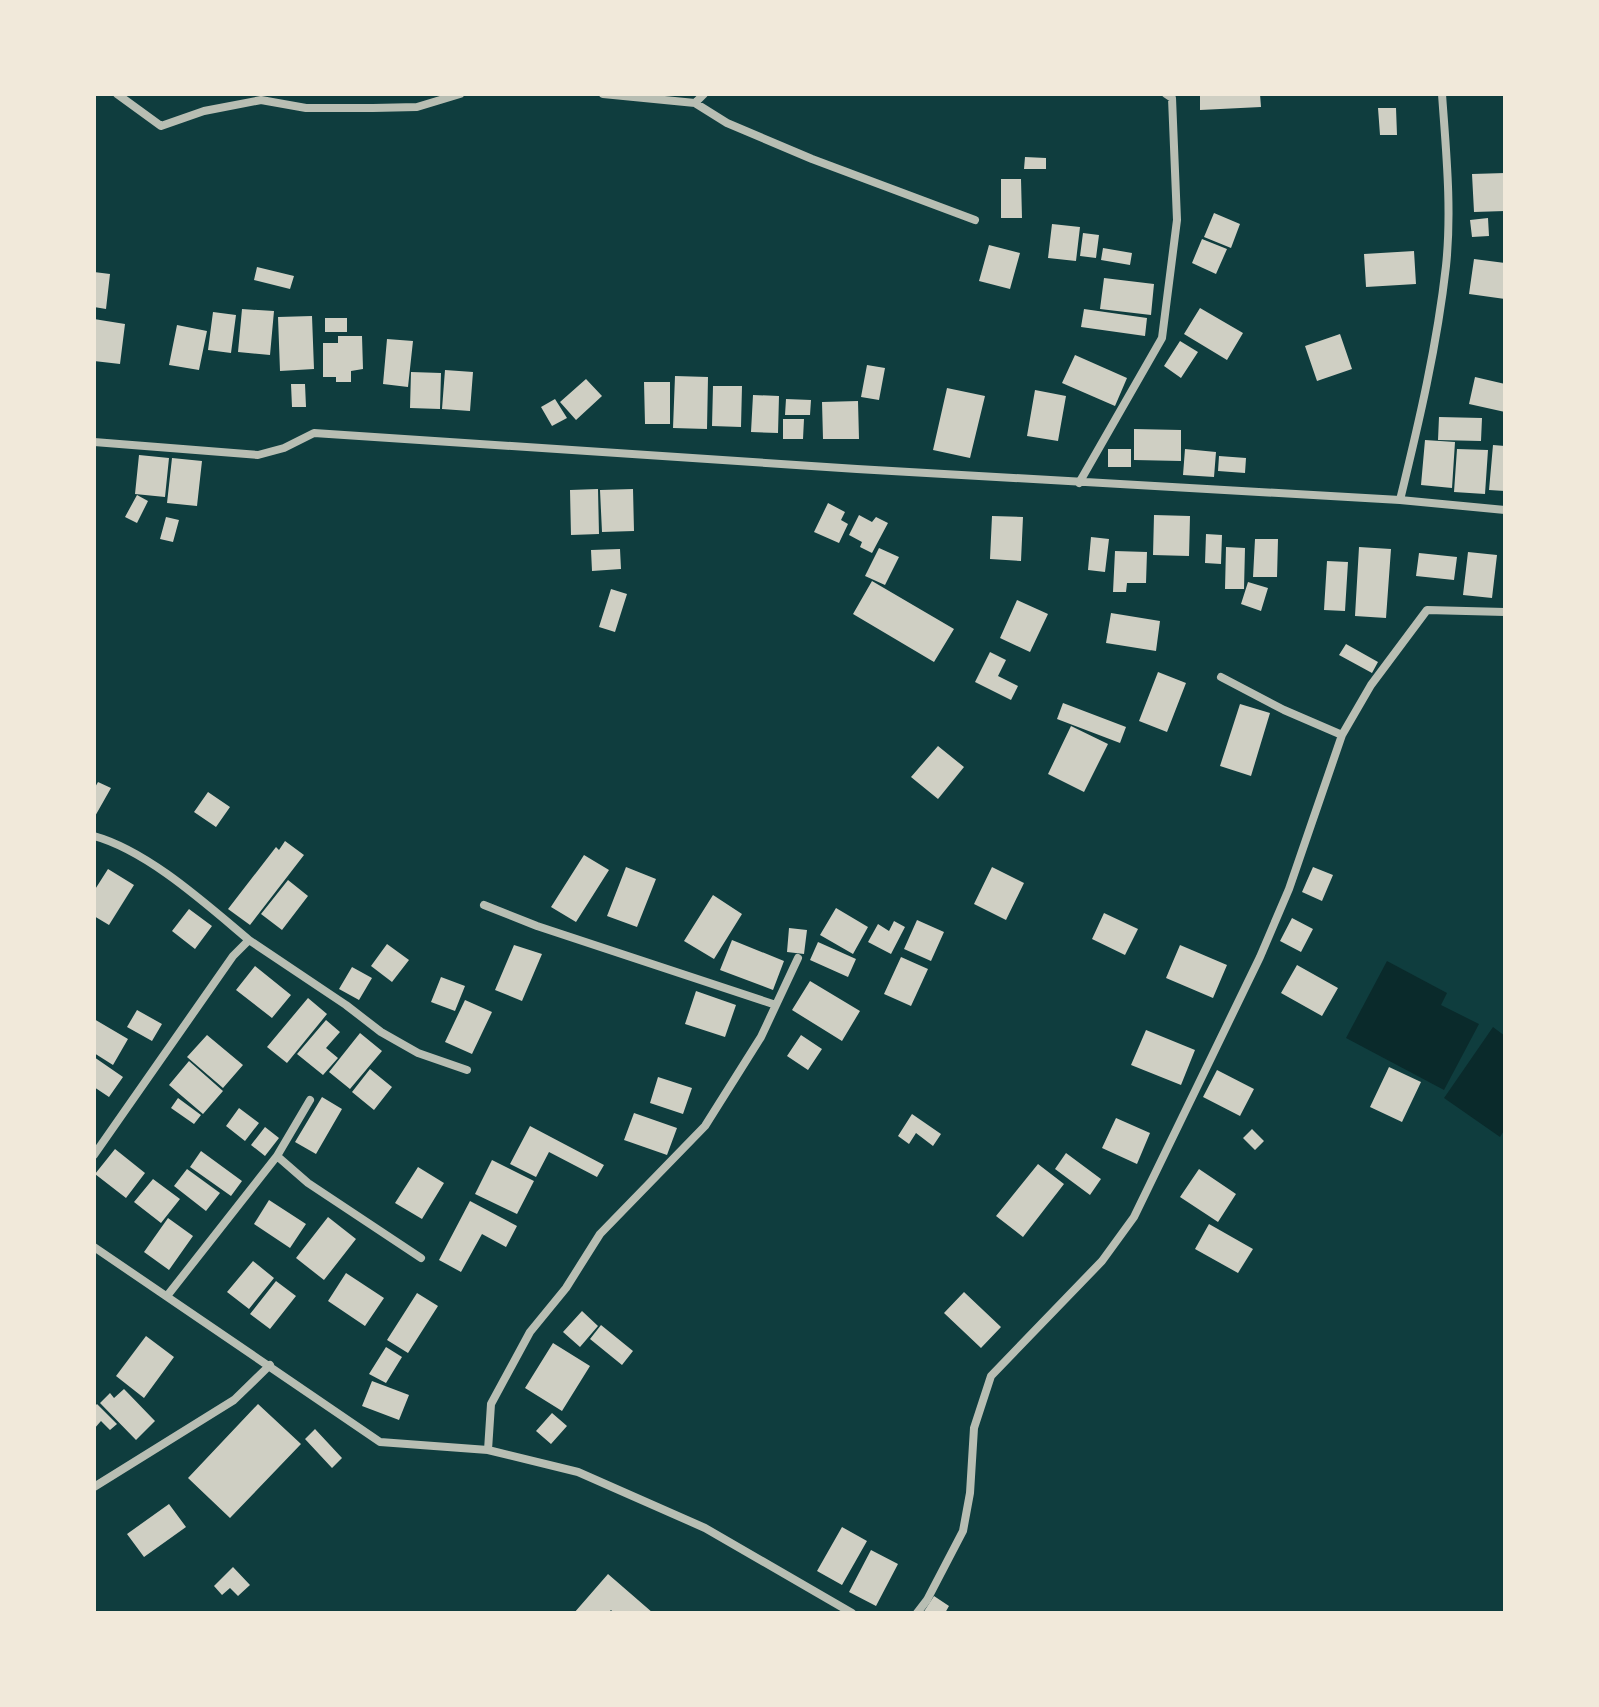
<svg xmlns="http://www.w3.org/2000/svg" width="1599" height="1707" viewBox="0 0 1599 1707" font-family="Figtree,sans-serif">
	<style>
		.water { fill: #0a2a2b }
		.building { fill: #cfcfc3 }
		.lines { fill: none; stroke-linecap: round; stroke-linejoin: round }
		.minor { stroke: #b8beb3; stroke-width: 8 }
	</style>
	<rect width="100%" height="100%" fill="#0f3d3e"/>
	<path class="water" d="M1387,961L1447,993L1441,1005L1479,1024L1444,1090L1346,1038Z
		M1493,1027L1505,1036V1129L1500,1137L1444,1098Z"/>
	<path class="building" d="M1200,94H1260L1261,107L1200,110Z
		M1378,108H1396L1397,135H1380Z
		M1025,157L1046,158V169H1024Z
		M1505,173V211L1474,212L1472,174Z
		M1001,179H1021L1022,218H1001Z
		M1214,213L1240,224L1231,248L1204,237Z
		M1488,218L1489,236L1472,237L1470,220Z
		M1052,224L1080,227L1076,261L1048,258Z
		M1083,233L1099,235L1096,258L1080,256Z
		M1202,239L1227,249L1216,274L1192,263Z
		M989,245L1020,253L1010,289L979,281Z
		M1103,248L1132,253L1130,265L1101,260Z
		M1414,251L1416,284L1366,287L1364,254Z
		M1474,259L1505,263V299L1469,294Z
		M257,267L294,276L290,289L254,280Z
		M94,272L110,274L106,309L94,307Z
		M1104,278L1154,284L1151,315L1100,309Z
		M1200,308L1243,333L1227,360L1184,334Z
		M242,309L274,311L270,355L238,352Z
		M1084,309L1147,318L1145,336L1081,327Z
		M213,312L236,315L231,353L208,350Z
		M312,316L314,369L280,371L278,317Z
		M325,318H347V332H325Z
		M94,319L125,324L120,364L94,361Z
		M177,325L207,331L199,370L169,365Z
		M1340,334L1352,369L1317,381L1305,346Z
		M338,336H362L363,369L351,371V382H336V377H323V343H338Z
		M387,339L413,341L408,387L383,384Z
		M1180,341L1198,352L1181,378L1164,366Z
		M1075,355L1127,378L1115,406L1062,383Z
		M867,365L885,368L879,400L861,397Z
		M445,370L473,372L470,411L442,409Z
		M411,372L441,373L440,409L410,408Z
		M675,376L708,377L707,429L673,428Z
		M1475,377L1505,384V412L1469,404Z
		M586,379L602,396L576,420L560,402Z
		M644,382H670V424H645Z
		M291,384H305L306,407H292Z
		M713,386H742L741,427L712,426Z
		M947,388L985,396L970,458L933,450Z
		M1035,390L1066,396L1058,441L1027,436Z
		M753,395L779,396L778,433L751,432Z
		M555,399L567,418L552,426L541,407Z
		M786,399L811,400L810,415H785Z
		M858,401L859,439H823L822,402Z
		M1439,417L1482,418L1481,441L1438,440Z
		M783,419H804L803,439H783Z
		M1134,429L1181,430V461L1134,460Z
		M1425,440L1455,442L1452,488L1421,485Z
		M1493,445L1505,446V491L1489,490Z
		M1108,449H1131V467H1108Z
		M1185,449L1216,452L1214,477L1183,475Z
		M1457,449L1488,450L1485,494L1454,492Z
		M139,455L169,458L165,497L135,494Z
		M1219,456L1246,458L1245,473L1218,471Z
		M172,458L202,461L197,506L167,503Z
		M598,489L599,534L571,535L570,490Z
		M633,489L634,531L602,532L600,490Z
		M137,495L148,501L137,523L125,517Z
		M828,503L845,512L841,520L848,524L839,543L814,532Z
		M859,515L872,522L876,517L888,523L872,553L860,547L862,542L849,535Z
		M1154,515L1190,516L1189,556L1153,555Z
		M992,516L1023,517L1021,561L990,559Z
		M166,517L179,520L173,542L160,539Z
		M1206,534L1222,535L1221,564L1205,563Z
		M1091,537L1109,539L1105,572L1088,570Z
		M1255,539H1278L1277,577H1253Z
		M1226,547L1245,548L1244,589H1225Z
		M1359,547L1391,549L1386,618L1355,616Z
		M879,548L899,557L885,585L865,576Z
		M620,549L621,569L592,571L591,550Z
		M1115,551L1147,552L1146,583H1127L1126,592H1113Z
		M1468,552L1497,555L1492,598L1463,595Z
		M1419,553L1457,557L1454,580L1416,576Z
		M1327,561L1348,562L1345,611L1324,610Z
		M872,581L954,629L934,662L853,614Z
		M1248,582L1268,588L1261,611L1241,604Z
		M611,589L627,594L615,632L599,627Z
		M1017,600L1048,614L1030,652L1000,638Z
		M1111,613L1160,621L1156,651L1106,643Z
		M1346,644L1378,662L1372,673L1339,655Z
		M990,652L1006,660L998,676L1018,686L1011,700L975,682Z
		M1158,672L1186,683L1167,732L1139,721Z
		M1063,703L1126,727L1120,743L1057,719Z
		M1240,704L1270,713L1251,776L1220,766Z
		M1071,726L1108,744L1084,792L1048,774Z
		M938,746L964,767L938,799L911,777Z
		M98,782L111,788L94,818V789Z
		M208,792L230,807L216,827L194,812Z
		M285,841L304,855L250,925L228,909L276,847L279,850Z
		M584,855L609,870L576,922L551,907Z
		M626,867L656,879L637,927L607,916Z
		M992,867L1024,883L1006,920L974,904Z
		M1313,867L1333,875L1322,901L1302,892Z
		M108,869L134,885L109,925L94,916V891Z
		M288,880L308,896L282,930L261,914Z
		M713,895L742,914L714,959L684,941Z
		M836,908L868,927L853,954L820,935Z
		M189,909L212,926L195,949L172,931Z
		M1104,913L1138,929L1125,955L1092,939Z
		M1292,918L1313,929L1301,952L1280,941Z
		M917,920L944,932L931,961L904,949Z
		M894,921L905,927L891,954L868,942L878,924L889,931Z
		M789,928L807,930L804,954L787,952Z
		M732,940L784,961L773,990L720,970Z
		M818,942L856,959L848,977L810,960Z
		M387,944L409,960L392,982L371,966Z
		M514,945L542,954L522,1001L495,990Z
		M1180,945L1227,965L1213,998L1166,978Z
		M901,957L928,969L911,1006L884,994Z
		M1297,965L1338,988L1322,1016L1281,993Z
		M255,966L291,995L272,1018L236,990Z
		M352,967L372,978L359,1000L339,989Z
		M441,977L465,986L455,1011L431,1002Z
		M810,981L860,1011L842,1041L792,1010Z
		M696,991L736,1005L725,1037L685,1024Z
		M308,998L327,1014L287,1063L267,1047Z
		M465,1000L492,1012L472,1054L445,1042Z
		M137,1010L162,1024L152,1041L127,1027Z
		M94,1019L128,1039L113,1065L94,1053Z
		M326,1020L340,1032L326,1048L338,1058L323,1075L297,1054Z
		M1146,1030L1195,1050L1181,1085L1131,1065Z
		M360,1033L382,1051L350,1089L329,1072Z
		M207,1035L243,1065L223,1088L187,1057Z
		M801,1035L822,1049L808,1070L787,1056Z
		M94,1057L123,1077L109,1097L94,1087Z
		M189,1061L223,1091L203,1114L169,1085Z
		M1389,1067L1421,1082L1402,1122L1370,1107Z
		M370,1069L392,1087L374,1110L352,1092Z
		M1217,1070L1254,1089L1240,1116L1203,1097Z
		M658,1077L692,1088L683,1114L650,1103Z
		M322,1097L342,1109L316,1154L295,1142Z
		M178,1098L201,1115L194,1124L171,1108Z
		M239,1108L259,1123L245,1141L226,1126Z
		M634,1113L677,1128L667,1155L624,1140Z
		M912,1114L941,1134L933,1146L916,1133L909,1144L898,1136Z
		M1116,1118L1150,1133L1137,1164L1102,1148Z
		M530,1126L604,1165L597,1177L549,1152L536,1177L510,1164Z
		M265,1127L279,1138L265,1156L251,1145Z
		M1252,1129L1264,1141L1255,1150L1243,1138Z
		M115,1149L145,1173L126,1198L95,1174Z
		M201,1151L242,1181L231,1196L190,1167Z
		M1066,1153L1101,1179L1090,1195L1055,1169Z
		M492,1160L534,1181L517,1214L475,1194Z
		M1038,1164L1064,1184L1023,1237L996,1216Z
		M418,1167L444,1183L422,1219L395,1203Z
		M187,1169L220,1193L206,1211L174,1186Z
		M1199,1169L1236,1194L1218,1222L1180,1197Z
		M153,1179L180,1199L161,1223L134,1202Z
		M269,1200L306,1224L290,1248L254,1224Z
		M470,1201L517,1226L506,1247L482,1234L461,1272L439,1260Z
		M328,1217L356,1239L324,1280L296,1258Z
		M168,1218L193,1236L169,1270L144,1252Z
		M1209,1224L1253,1249L1238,1273L1195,1249Z
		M253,1261L274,1278L249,1309L227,1292Z
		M346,1273L384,1298L365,1326L328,1301Z
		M276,1281L296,1296L270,1329L250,1314Z
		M964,1292L1001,1327L981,1348L944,1313Z
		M417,1293L438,1306L408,1353L387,1340Z
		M582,1311L598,1326L580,1347L563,1332Z
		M601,1325L633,1351L622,1365L590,1339Z
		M146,1336L174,1357L144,1398L116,1376Z
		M553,1343L590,1366L562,1411L525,1388Z
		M386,1347L402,1357L386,1383L369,1374Z
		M372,1381L409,1395L399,1420L362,1406Z
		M124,1389L155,1421L136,1440L100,1403L110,1393L114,1398Z
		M97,1404L117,1424L110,1430L101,1421L94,1429V1407Z
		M258,1404L301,1444L230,1518L188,1478Z
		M552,1413L567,1426L551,1444L536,1431Z
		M315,1429L342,1458L332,1468L305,1439Z
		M169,1504L186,1527L144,1557L127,1534Z
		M842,1527L867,1541L842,1585L817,1571Z
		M871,1550L898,1564L876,1606L849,1592Z
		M233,1567L250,1585L238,1596L230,1588L222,1595L214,1586Z
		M608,1574L653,1613H614L611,1610L608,1613H574Z
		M934,1596L949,1606L945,1613H923Z"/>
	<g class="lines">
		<path class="minor" d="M117,94L161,126L204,111L261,100L306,108H373L417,107L460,94
			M603,94L695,103L727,123L812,159L975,220
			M695,103L704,94
			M94,442L258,455L284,448L314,433L857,469L1400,500L1505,510
			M1079,483L1162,338L1177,220L1172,98L1166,94
			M1400,500C1419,422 1437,346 1446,266C1452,209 1446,151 1442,94
			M1221,677L1284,710L1342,735
			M94,836C148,851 206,904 249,940L233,956L94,1155
			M484,905L537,926L776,1005
			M249,940L346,1005L381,1032L418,1053L467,1070
			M277,1156L308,1183L421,1258
			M94,1247L380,1442L488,1450L578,1472L705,1528L852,1613
			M167,1296L277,1156L310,1100
			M488,1450L491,1404L530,1332L566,1288L600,1234L705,1126L761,1037L798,958
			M94,1487L234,1400L270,1365
			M917,1613L927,1600L963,1531L970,1493L974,1428L991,1376L1102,1261L1134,1217L1260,957L1289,889L1342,735L1371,685L1427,610L1505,612"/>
	</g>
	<rect width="1599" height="1707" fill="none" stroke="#f1e9da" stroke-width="192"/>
</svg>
